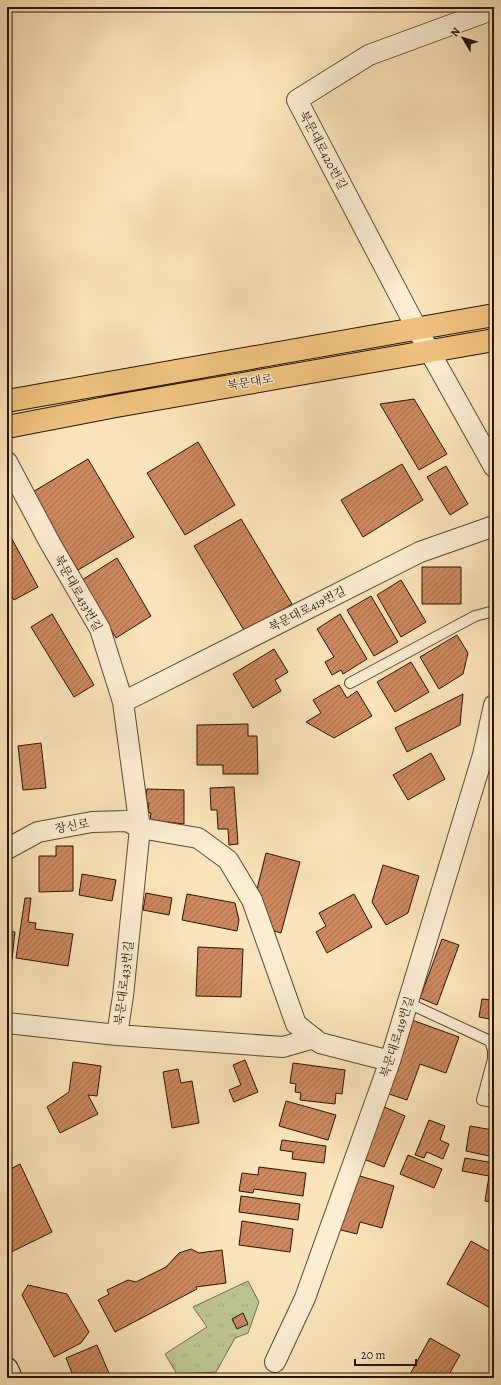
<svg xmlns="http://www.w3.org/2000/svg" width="501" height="1385" viewBox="0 0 501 1385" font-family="Alegreya,'Noto Serif KR',serif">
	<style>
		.grass { fill: url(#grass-tufts); stroke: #726c4a }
		.building { fill: url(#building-hatch); stroke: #271402 }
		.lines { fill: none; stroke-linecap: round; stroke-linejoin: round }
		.service-casing { stroke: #5c4830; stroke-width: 12 }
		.minor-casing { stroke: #5c4830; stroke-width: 22 }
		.secondary-casing { stroke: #271402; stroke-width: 24 }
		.primary-casing { stroke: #271402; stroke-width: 24 }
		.service { stroke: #fcedd3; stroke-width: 10 }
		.minor { stroke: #fcedd3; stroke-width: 20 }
		.secondary { stroke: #fcedd3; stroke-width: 22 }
		.primary { stroke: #eec27e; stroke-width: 22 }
		.labels { text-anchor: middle; stroke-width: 3; stroke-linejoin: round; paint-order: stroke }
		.street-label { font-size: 12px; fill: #271402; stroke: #fcedd3 }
	</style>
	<defs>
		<pattern id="grass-tufts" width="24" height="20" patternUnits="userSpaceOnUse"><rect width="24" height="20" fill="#bdc491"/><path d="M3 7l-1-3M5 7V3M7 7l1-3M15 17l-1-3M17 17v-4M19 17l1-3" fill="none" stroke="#a2a87b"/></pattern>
		<pattern id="building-hatch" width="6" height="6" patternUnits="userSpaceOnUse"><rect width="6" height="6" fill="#cd8860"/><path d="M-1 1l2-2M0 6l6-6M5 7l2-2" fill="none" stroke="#a66e4d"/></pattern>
	</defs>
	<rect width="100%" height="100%" fill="#fbe4bb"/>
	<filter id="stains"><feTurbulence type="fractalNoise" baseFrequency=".005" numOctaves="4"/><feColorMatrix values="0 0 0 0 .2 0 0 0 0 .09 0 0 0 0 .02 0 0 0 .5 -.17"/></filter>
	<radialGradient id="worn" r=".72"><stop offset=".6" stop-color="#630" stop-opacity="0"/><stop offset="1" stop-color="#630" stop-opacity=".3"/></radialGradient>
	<path class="grass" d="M248,1281L259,1302L248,1333L235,1338L216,1372L177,1374L165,1354L207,1327L193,1307Z"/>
	<path class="building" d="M414,399L447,454L419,470L380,404Z
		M198,442L235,505L185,535L147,473Z
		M88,459L134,537L78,570L31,493Z
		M402,464L423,500L363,537L341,500Z
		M446,466L468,504L450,515L427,477Z
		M241,519L292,604L245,632L194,546Z
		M7,530L38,587L14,600L7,588Z
		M117,558L151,616L116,638L82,580Z
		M422,567H461V604H422Z
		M401,580L426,622L401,637L377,595Z
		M371,596L398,642L374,656L347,610Z
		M52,614L94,685L74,697L31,627Z
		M340,614L367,659L343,674L341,670L332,675L325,662L334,657L317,629Z
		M457,635L468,653L463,674L439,689L420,657Z
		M274,649L288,672L275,680L281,691L253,708L233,674Z
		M411,662L429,692L395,712L377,682Z
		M339,685L347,698L357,691L372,716L334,738L306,722L321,713L313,700Z
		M463,694L460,725L407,752L395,728Z
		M248,724V736H257L258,774H223V765H197V725Z
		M41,743L46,788L23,790L18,746Z
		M431,753L445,779L408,800L393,775Z
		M234,787L238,844L229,845L228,829H218L217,810H211L210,788Z
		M147,789L184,790V824L150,820L151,813L148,812L149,803H145Z
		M56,846H73V891L39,892V856H56Z
		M266,853L300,862L281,933L268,929L256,893Z
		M383,865L419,876L408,913L386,925L372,902Z
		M82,874L116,880L112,901L79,895Z
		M146,893L172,898L169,915L143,910Z
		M187,894L235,903L239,920L237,931L182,920Z
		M354,894L372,927L327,953L316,932L326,926L319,913Z
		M25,898H31L28,922L36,923L35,929L73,934L68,966L16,958Z
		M7,931L15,932L12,959L7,958Z
		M442,939L459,945L437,1005L420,998Z
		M198,947L243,949L241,997L196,996Z
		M482,999L494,1000V1020L479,1017Z
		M412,1020L459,1037L446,1073L420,1064L407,1100L386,1093Z
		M245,1060L258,1092L234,1102L229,1090L241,1085L233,1065Z
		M73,1062L101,1066L97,1096L88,1095L98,1114L60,1133L47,1107L69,1092Z
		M293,1063L345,1070L342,1094L336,1093L335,1104L300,1100L301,1093L295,1092L296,1084L290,1083Z
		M178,1069L181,1083L192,1081L199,1123L172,1128L163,1072Z
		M286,1101L336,1115L328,1140L279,1126Z
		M382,1106L405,1116L384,1167L361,1158Z
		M429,1120L445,1126L440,1140L449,1144L443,1159L427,1152L424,1158L415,1155Z
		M470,1126L493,1130L494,1126V1157L466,1151Z
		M282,1140L326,1146L324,1163L292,1159L293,1152L280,1150Z
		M408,1155L442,1169L434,1188L400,1174Z
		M465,1158L494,1163V1202L485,1201L489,1176L462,1171Z
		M20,1164L52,1232L7,1254V1171Z
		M259,1167L306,1173L303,1196L254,1189L253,1193L239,1191L242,1173L258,1175Z
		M353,1174L394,1186L382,1228L360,1222L357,1234L337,1229Z
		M241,1196L300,1204L298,1220L239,1212Z
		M242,1221L293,1229L290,1252L239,1245Z
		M471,1241L494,1254V1310L447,1284Z
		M191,1249L199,1253L222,1250L226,1283L196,1287L197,1289L115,1332L98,1300L109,1294L107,1290L128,1280L136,1282L166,1267L179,1253Z
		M28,1285L67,1294L89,1332L81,1343L54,1357L22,1295Z
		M243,1313L248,1324L237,1329L232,1319Z
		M430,1338L460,1355L447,1378H408Z
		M97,1345L111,1378H74L66,1358Z"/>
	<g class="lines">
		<defs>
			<path id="service" d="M350,683L475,616L494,611
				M408,1003L490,1041L493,1050V1059L482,1100L494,1102"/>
			<path id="minor" d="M493,7L486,12L369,55L297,100L417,329L494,467
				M7,462L50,543L100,629L123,702L140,828L123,996L117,1035L283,1047L314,1038
				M123,702L420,552L494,526
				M7,849L38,832L92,822L127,821L140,828L198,838L228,860L252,900L296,1024L320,1043L390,1061
				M7,1023L117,1035
				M275,1362L305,1298L390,1061L483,755L494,705"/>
			<path id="secondary" d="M7,1369L11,1378"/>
			<path id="primary" d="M7,401L494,315
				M7,427L116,406L494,340"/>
		</defs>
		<use href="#service" class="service-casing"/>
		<use href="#minor" class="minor-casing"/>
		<use href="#secondary" class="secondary-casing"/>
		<use href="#primary" class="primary-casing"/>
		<use href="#service" class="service"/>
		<use href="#minor" class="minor"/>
		<use href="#secondary" class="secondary"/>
		<use href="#primary" class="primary"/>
	</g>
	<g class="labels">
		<g class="street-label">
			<text transform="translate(323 150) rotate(62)" y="4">북문대로420번길</text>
			<text transform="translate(250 382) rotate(-10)" y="4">북문대로</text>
			<text transform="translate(78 593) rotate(61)" y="4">북문대로433번길</text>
			<text transform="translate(307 609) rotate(-27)" y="4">북문대로419번길</text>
			<text transform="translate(72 826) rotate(-10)" y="4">장신로</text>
			<text transform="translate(124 983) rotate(-83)" y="4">북문대로433번길</text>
			<text transform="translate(397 1037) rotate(-72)" y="4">북문대로419번길</text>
		</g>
	</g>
	<rect width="501" height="1385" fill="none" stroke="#fbe4bb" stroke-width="24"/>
	<rect x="8" y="8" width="485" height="1369" fill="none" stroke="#271402" stroke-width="2"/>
	<rect x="12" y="12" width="477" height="1361" fill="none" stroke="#271402"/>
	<g transform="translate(463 38) rotate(308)" stroke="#fcedd3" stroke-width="3" paint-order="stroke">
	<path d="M0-3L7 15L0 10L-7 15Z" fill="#271402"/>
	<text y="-6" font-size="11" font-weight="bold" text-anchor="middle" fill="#271402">N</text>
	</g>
	<path d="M355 1359v6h61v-6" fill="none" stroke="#271402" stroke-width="2"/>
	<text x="361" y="1359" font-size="12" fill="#271402" stroke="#fcedd3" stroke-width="3" paint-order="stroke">20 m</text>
	<rect width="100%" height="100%" filter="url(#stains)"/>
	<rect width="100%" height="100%" fill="url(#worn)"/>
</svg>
